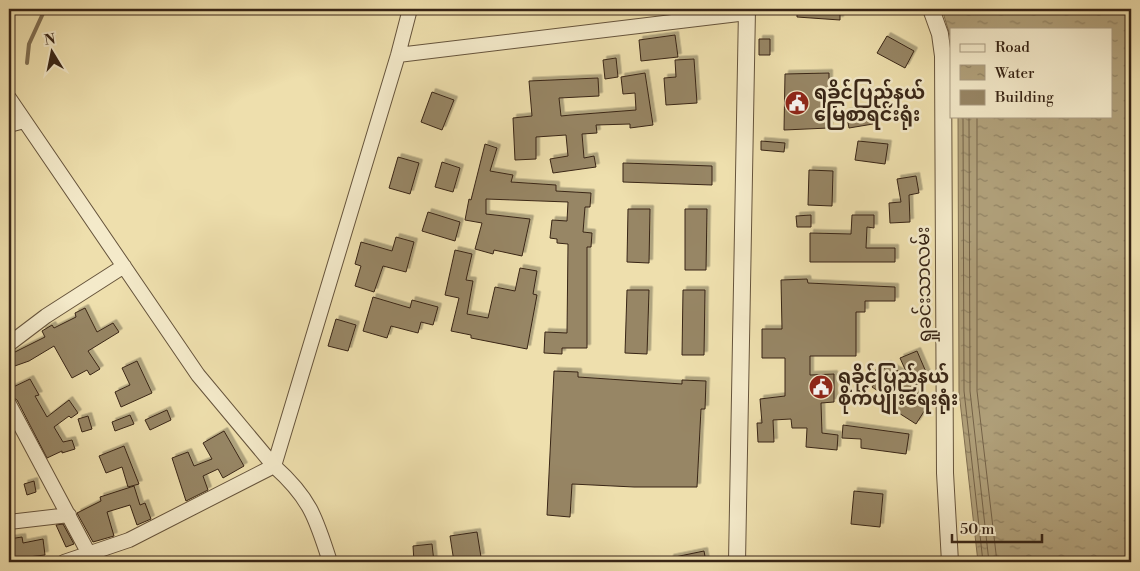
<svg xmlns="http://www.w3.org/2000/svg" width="1140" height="571" viewBox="0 0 1140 571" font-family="'Libre Bodoni','Noto Sans Myanmar',serif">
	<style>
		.water { fill: url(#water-ripples); stroke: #806f52 }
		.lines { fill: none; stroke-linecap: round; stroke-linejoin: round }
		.shore { stroke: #746248; stroke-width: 1 }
		.stream { stroke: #806f52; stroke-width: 4 }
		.building { fill: #978665; stroke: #382516; filter: url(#shadow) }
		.minor-casing { stroke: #66543c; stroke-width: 16 }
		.tertiary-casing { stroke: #66543c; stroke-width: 18 }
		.minor { stroke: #f4eaca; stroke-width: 14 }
		.tertiary { stroke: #f4eaca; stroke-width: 16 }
		.labels { text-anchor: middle; stroke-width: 5; stroke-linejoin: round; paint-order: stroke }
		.poi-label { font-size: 19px; font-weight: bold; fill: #382516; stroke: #f4eaca; text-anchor: start }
		.street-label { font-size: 19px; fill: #382516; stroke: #f4eaca }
	</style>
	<defs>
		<pattern id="water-ripples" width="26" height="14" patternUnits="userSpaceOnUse" patternTransform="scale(1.25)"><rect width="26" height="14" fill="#b0a07a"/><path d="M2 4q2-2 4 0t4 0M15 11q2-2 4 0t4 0" fill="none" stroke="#908263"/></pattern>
		<filter id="shadow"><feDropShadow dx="3.5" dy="-3.5" stdDeviation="0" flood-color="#0004"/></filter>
	</defs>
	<rect width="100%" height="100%" fill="#eedfad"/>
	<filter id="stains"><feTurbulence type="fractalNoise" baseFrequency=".004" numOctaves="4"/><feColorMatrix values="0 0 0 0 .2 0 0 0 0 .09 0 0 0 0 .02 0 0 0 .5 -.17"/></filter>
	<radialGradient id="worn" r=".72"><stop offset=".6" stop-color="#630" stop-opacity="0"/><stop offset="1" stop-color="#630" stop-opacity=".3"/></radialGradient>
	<path class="water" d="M942,9H1131V562H978L959,392L958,116H1111V29H951V39Z"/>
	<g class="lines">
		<path class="shore" d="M963,116L964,391L983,562
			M969,116L970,391L989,562
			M977,116V391L997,562"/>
		<path class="stream" d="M27,63L29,44L45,9"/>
	</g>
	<path class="building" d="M797,9H840V20L797,17Z
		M675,35L678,57L641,61L639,40Z
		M887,36L914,51L905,68L877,53Z
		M759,39H770V55H759Z
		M616,58L618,77L605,79L603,60Z
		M694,59L697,103L666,105L664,78L676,77L675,60Z
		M645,73L653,125L630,128V124L596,125L597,133L582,134L584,158L594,156L596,167L553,173L550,159L568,156L566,135L536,137V159L515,160L513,118L532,116L529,81L598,78L599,96L559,98L561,116L571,115L636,110L635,93L623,94L621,77Z
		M829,73V128L784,130L785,74Z
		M432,92L454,100L442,130L421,122Z
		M870,108L873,124L849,128L846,112Z
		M761,141L785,143L784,152L761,150Z
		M858,141L888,144L885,164L855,160Z
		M485,144L497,148L490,171L513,175L511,182L556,185V191L591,193L590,207H585L583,232L592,233L591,247H587V348H562V354L544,353L545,332L567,333L568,244L557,243V239L550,238L552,220L567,221L568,202L486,199V214L530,219L522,256L494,250L493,254L475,249L482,223L465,220L469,199L471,200Z
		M398,157L419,163L410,194L389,188Z
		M442,162L460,168L453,192L435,187Z
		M623,163L712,166V185L623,182Z
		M809,170L833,171L832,206L808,205Z
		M916,176L919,193L909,195L910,222L890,223L889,203L901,202L897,179Z
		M628,209H650L649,263L627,262Z
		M685,209H707L706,270H685Z
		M428,212L460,222L455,241L422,231Z
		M811,215V227H797L796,216Z
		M852,215H874V228L867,227L866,248H895V262H810V233L851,234Z
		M396,237L414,242L406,272L383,266L374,292L355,286L361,266L355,264L361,242L392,251Z
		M455,250L472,254L466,280L473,281L467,314L488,318L495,287L515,291L520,268L537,271L533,294L537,295L527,349L471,338V335L451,331L459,298L445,295Z
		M807,279L808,283L895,287V301H865V312H856V356H810V375L834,374V402L821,403L822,433L838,435L837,450L806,447L807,428H792L791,419L773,420L774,442H758L757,423H762L760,399L785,396V358H762V329H782L781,280Z
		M627,290H649L647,354L625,353Z
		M683,290H705L704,355H682Z
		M373,297L410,308L412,300L438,307L433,325L421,322L418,333L391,326L387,338L363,331Z
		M85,308L97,332L113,323L119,332L88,351L100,369L90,375L87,370L72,378L54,346L29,361L9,368V355L45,337L42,331L52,325L54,328L76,317L75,313Z
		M336,319L356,325L348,351L328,346Z
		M917,351L929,379L909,388L930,402L916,424L891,408L895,402L872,387L877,380L872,377L877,368L882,372L887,364L909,378L900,358Z
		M137,361L152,393L121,407L115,392L130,385L122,368Z
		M554,371L578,372V377L682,384V380L706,381L705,409H701L697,487H634L572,484L570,517L547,515Z
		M30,379L39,395L35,396L47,417L69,400L78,413L71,418L69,416L54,427L63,442L72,440L75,449L62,453V451L47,458L17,400L9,395V389Z
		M167,410L171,420L150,430L145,420Z
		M130,415L134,424L115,431L112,422Z
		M88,416L92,429L82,432L78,419Z
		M843,425L909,434L906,454L861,448V439L842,438Z
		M224,431L244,466L223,478L218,469L203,476L208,490L186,501L172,458L188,452L194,466L212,459L203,443Z
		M124,446L139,484L128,487L122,467L106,473L99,456Z
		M34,481L36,492L27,495L24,484Z
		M134,486L140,505L145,503L151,519L137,525L130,505L107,512L114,536L93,542L77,513L101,501L100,497Z
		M854,491L883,494L880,527L851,524Z
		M63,524L74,544L66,547L56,525Z
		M477,532L481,557L454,562L450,536Z
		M22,537L23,543L43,539L45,555L11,559L9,539Z
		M432,544L434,562H414L413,546Z
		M704,551L706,562H670V558Z"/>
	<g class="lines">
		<defs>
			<path id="minor" d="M398,55L747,13
				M9,98L198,375L274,466L129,540L64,562
				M9,125L24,121
				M9,344L46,316L124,266
				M9,404L89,554
				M9,522L69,515
				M330,562C316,518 310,498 274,466L398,55L410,9"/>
			<path id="tertiary" d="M931,9L940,34L943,56L945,473L950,562
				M737,562L747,9"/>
		</defs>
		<use href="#minor" class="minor-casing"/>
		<use href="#tertiary" class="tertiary-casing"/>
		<use href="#minor" class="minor"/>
		<use href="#tertiary" class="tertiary"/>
	</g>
	<defs>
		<symbol id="civic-disc" viewBox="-11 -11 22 22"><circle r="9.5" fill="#8f2418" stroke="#f4eaca"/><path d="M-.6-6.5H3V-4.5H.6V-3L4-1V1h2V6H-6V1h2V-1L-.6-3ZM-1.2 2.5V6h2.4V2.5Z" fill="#fff"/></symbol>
	</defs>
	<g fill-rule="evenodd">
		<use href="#civic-disc" x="783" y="89" width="28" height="28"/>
		<use href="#civic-disc" x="807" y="373" width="28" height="28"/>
	</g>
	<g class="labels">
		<g class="poi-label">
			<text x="814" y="99">ရခိုင်ပြည်နယ်<tspan x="814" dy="22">မြေစာရင်းရုံး</tspan></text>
			<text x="838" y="383">ရခိုင်ပြည်နယ်<tspan x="838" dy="22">စိုက်ပျိုးရေးရုံး</tspan></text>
		</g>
		<g class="street-label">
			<text transform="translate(923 285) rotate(-91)" y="7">ရှုခင်းသာလမ်း</text>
		</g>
	</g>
	<rect width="1140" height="571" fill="none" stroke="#eedfad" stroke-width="30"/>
	<rect x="10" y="10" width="1120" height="551" fill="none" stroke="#382516" stroke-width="2.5"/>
	<rect x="15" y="15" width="1110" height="541" fill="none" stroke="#382516"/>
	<rect x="950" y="28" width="162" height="90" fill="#f4eaca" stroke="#a99b82"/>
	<rect x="960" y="44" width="25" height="8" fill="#f4eaca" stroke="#a99b82"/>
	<text x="995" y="52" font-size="15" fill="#382516">Road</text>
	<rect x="960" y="65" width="25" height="15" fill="url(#water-ripples)" stroke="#a99b82"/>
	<text x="995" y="78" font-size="15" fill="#382516">Water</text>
	<rect x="960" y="90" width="25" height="15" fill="#978665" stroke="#a99b82"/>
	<text x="995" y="102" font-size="15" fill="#382516">Building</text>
	<g transform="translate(52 52) rotate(350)" stroke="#f4eaca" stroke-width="4" paint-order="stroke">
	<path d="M0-4L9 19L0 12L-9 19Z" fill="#382516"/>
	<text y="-8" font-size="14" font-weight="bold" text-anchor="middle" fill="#382516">N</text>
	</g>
	<path d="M952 534v8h90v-8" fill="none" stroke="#382516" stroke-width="2.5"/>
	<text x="960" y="534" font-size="15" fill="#382516" stroke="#f4eaca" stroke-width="4" paint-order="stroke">50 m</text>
	<rect width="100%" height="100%" filter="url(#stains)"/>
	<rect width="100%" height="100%" fill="url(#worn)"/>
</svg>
